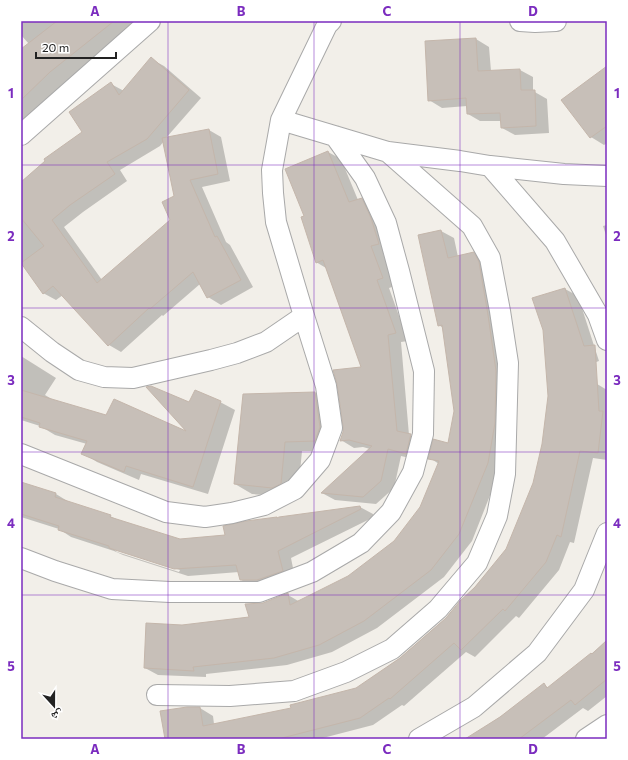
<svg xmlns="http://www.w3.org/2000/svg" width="628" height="760" viewBox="0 0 628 760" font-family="Commissioner,'Noto Naskh Arabic',sans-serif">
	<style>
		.shadow { fill: #0003; fill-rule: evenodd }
		.building { fill: #c7bfb8; stroke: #c4b6ab }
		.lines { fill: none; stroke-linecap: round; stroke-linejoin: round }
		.street-casing { stroke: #a9a9a9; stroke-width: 22 }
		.street { stroke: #fff; stroke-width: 20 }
		.grid { fill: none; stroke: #7b2cbf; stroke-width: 1; stroke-opacity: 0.55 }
		.neatline { fill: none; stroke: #7b2cbf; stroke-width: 1.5 }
		.grid-label { font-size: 13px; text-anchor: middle; font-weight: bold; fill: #7b2cbf }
	</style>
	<rect width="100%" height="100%" fill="#f2efe9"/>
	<path class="shadow" d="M21,21H144L67,81L21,126V50L29,44L21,35Z
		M476,39L489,47L491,71L520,70L533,77V91L547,99L549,133L515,135L502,128V121H480L468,114L467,106L442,108L429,100L426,42Z
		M151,59L164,66L201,98L166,138L209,130L221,137L230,181L202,187L226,242L230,245L253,287L221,305L208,297L200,284L163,316L162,315L121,352L109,345L63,295L56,300L43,293L21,261V183L84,132L111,84L124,91ZM164,141L175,197L171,220L102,280L64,227L83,212L127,181L120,170L160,146Z
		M607,68V143L604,145L591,137L563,100Z
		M328,152L341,159L358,200L362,199L375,207L391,251L383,253L395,286L389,288L408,341L401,342L409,435L424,443L419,460L401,456L394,488L376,504L335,500L322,493L370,449L363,447L354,448L341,440L344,432L338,384L362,368L326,268L316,262L305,217Z
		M607,225V238L603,226Z
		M441,231L454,238L458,257L473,253L486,261L508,431L500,470L472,541L444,577L377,628L332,652L287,665L206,674V677L158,675L145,668L182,626L250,618L263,604L288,595L300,602L349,577L395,541L421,508L439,464L430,458L449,444L455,411L443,328L439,325L419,235Z
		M565,289L578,296L599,361L574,370L607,390V460L593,458L574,543L570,542L559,570L519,618L516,616L475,657L466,652L404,706L402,705L373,725L319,739H166L200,708L213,716L214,724L293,709L356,689L400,658L446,618L475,587L507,550L534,484L543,445Z
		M21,356L56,378L45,395L55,401L107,416L190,433V404L220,402L235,410L208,494L141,474L139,480L97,462L83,453L87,444L55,435L40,426L21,420Z
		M315,393L332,403V451H302L298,493L289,497L252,494L235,484Z
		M21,483L56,494L69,502L110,516L118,520L180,540L226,536L360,507L373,514L374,517L291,558L295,578L254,587L241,580L239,572L188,576L123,555L114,551L71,537L59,529L21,517ZM114,549L180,570L179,572L117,552Z
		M607,641V696L588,711L583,708L542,739H467L500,717L544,685L549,688Z"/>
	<path class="building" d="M57,21H114L50,72L21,100V49Z
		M476,38L478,71L520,69L521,90H535L536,126L501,128L500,113L467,114L466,98L428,101L425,41Z
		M151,57L189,90L147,139L107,162L115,174L70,205L52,220L97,283L170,220L162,202L174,196L162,138L209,129L218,174L190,180L215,237L217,236L241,280L207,298L193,272L150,309L149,308L108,346L53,286L43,294L21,263L44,246L21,218V182L45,161L44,159L82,132L69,112L111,82L119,95Z
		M607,66V126L590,138L561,100Z
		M328,151L349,202L362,198L371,218L379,244L371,246L383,278L377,280L396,333L388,335L397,431L411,434L406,454L388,449L381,481L363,497L321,493L372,446L349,440L340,441L343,432V426L337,384L333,370L361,367L323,260L316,263L301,217L304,216L285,169Z
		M441,230L448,258L474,252L479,262L488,315L496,371L495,423L488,463L459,534L431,570L364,621L319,645L274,658L193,667L194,671L144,668L146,623L182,625L249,617L245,604L263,603L288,593L290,605L348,576L394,541L420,507L439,461L428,459L433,439L448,443L454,411L442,325L438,326L418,235Z
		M565,288L584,346L595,345L599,411H603L598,453L580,451L561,537L557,535L546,562L505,611L503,609L461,650L454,643L390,699L389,698L360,718L278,739H165L160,711L187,707H200L203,726L291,708L290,705L356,688L400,658L446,618L460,601L475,587L506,549L533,483L542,444L548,396L543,330L532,298Z
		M151,386L189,402L195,390L221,401L193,487L126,466L124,472L81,454L87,441L39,427L40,423L21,417V390L106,415L114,399L186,431L146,387Z
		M315,392L320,427L315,441L285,442L281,484L272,488L234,484L243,394Z
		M21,482L56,493L55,497L111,515L110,517L180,539L225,535L223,526L246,521L277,517V518L279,517L360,506L361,509L278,551L283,571L257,580H240L236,565L174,569L109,548V546L58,530L59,526L21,514Z
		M607,640V679L575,705L571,700L519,739H465L500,717L544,683L547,688L591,653L592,654Z"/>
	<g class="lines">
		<defs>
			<path id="street" d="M520,21L535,22L556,21
				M281,120L388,152L460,161L490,166L555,241L598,315L607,340
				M21,135L150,21
				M490,166L564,174L607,176
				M21,327L52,352L79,370L104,377L133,378L211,360L237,353L266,342L304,316
				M21,454L166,512L205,517L232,513L264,505L295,489L320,460L332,428L326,386L304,316L276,222L273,193L272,170L281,120L327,25L331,21
				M21,558L55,571L112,589L170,592H259L312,572L361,543L391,512L413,472L423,434L424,371L399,271L386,223L365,178L335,136
				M157,695L230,696L294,691L346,672L392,649L438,609L477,563L497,516L505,474L508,363L500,311L490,258L472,226L388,152
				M419,739L474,707L537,653L584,590L607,533
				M586,739L607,725"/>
		</defs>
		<use href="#street" class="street-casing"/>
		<use href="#street" class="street"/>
	</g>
	<path class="grid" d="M168,21V739M314,21V739M460,21V739M21,165H607M21,308H607M21,452H607M21,595H607"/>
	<rect width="628" height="760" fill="none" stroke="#ffffff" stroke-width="44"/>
	<g transform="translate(54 706) rotate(159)" stroke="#ffffff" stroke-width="3" paint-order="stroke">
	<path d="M0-3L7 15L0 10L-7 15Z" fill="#222222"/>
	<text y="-6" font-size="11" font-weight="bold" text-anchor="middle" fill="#222222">ش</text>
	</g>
	<path d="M36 52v6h80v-6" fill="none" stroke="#222222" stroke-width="2"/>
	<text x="42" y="52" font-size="12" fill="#222222" stroke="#ffffff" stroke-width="3" paint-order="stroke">20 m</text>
	<rect x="22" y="22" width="584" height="716" class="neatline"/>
	<g class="grid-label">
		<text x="95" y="16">A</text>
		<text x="241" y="16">B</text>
		<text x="387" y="16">C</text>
		<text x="533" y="16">D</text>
		<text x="11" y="98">1</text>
		<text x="617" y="98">1</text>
		<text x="11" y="241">2</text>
		<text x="617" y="241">2</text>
		<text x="11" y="385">3</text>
		<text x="617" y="385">3</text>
		<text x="11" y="528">4</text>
		<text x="617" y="528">4</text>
		<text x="11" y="671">5</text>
		<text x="617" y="671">5</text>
		<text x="95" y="754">A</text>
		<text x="241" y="754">B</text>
		<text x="387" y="754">C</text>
		<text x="533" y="754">D</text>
	</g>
</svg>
